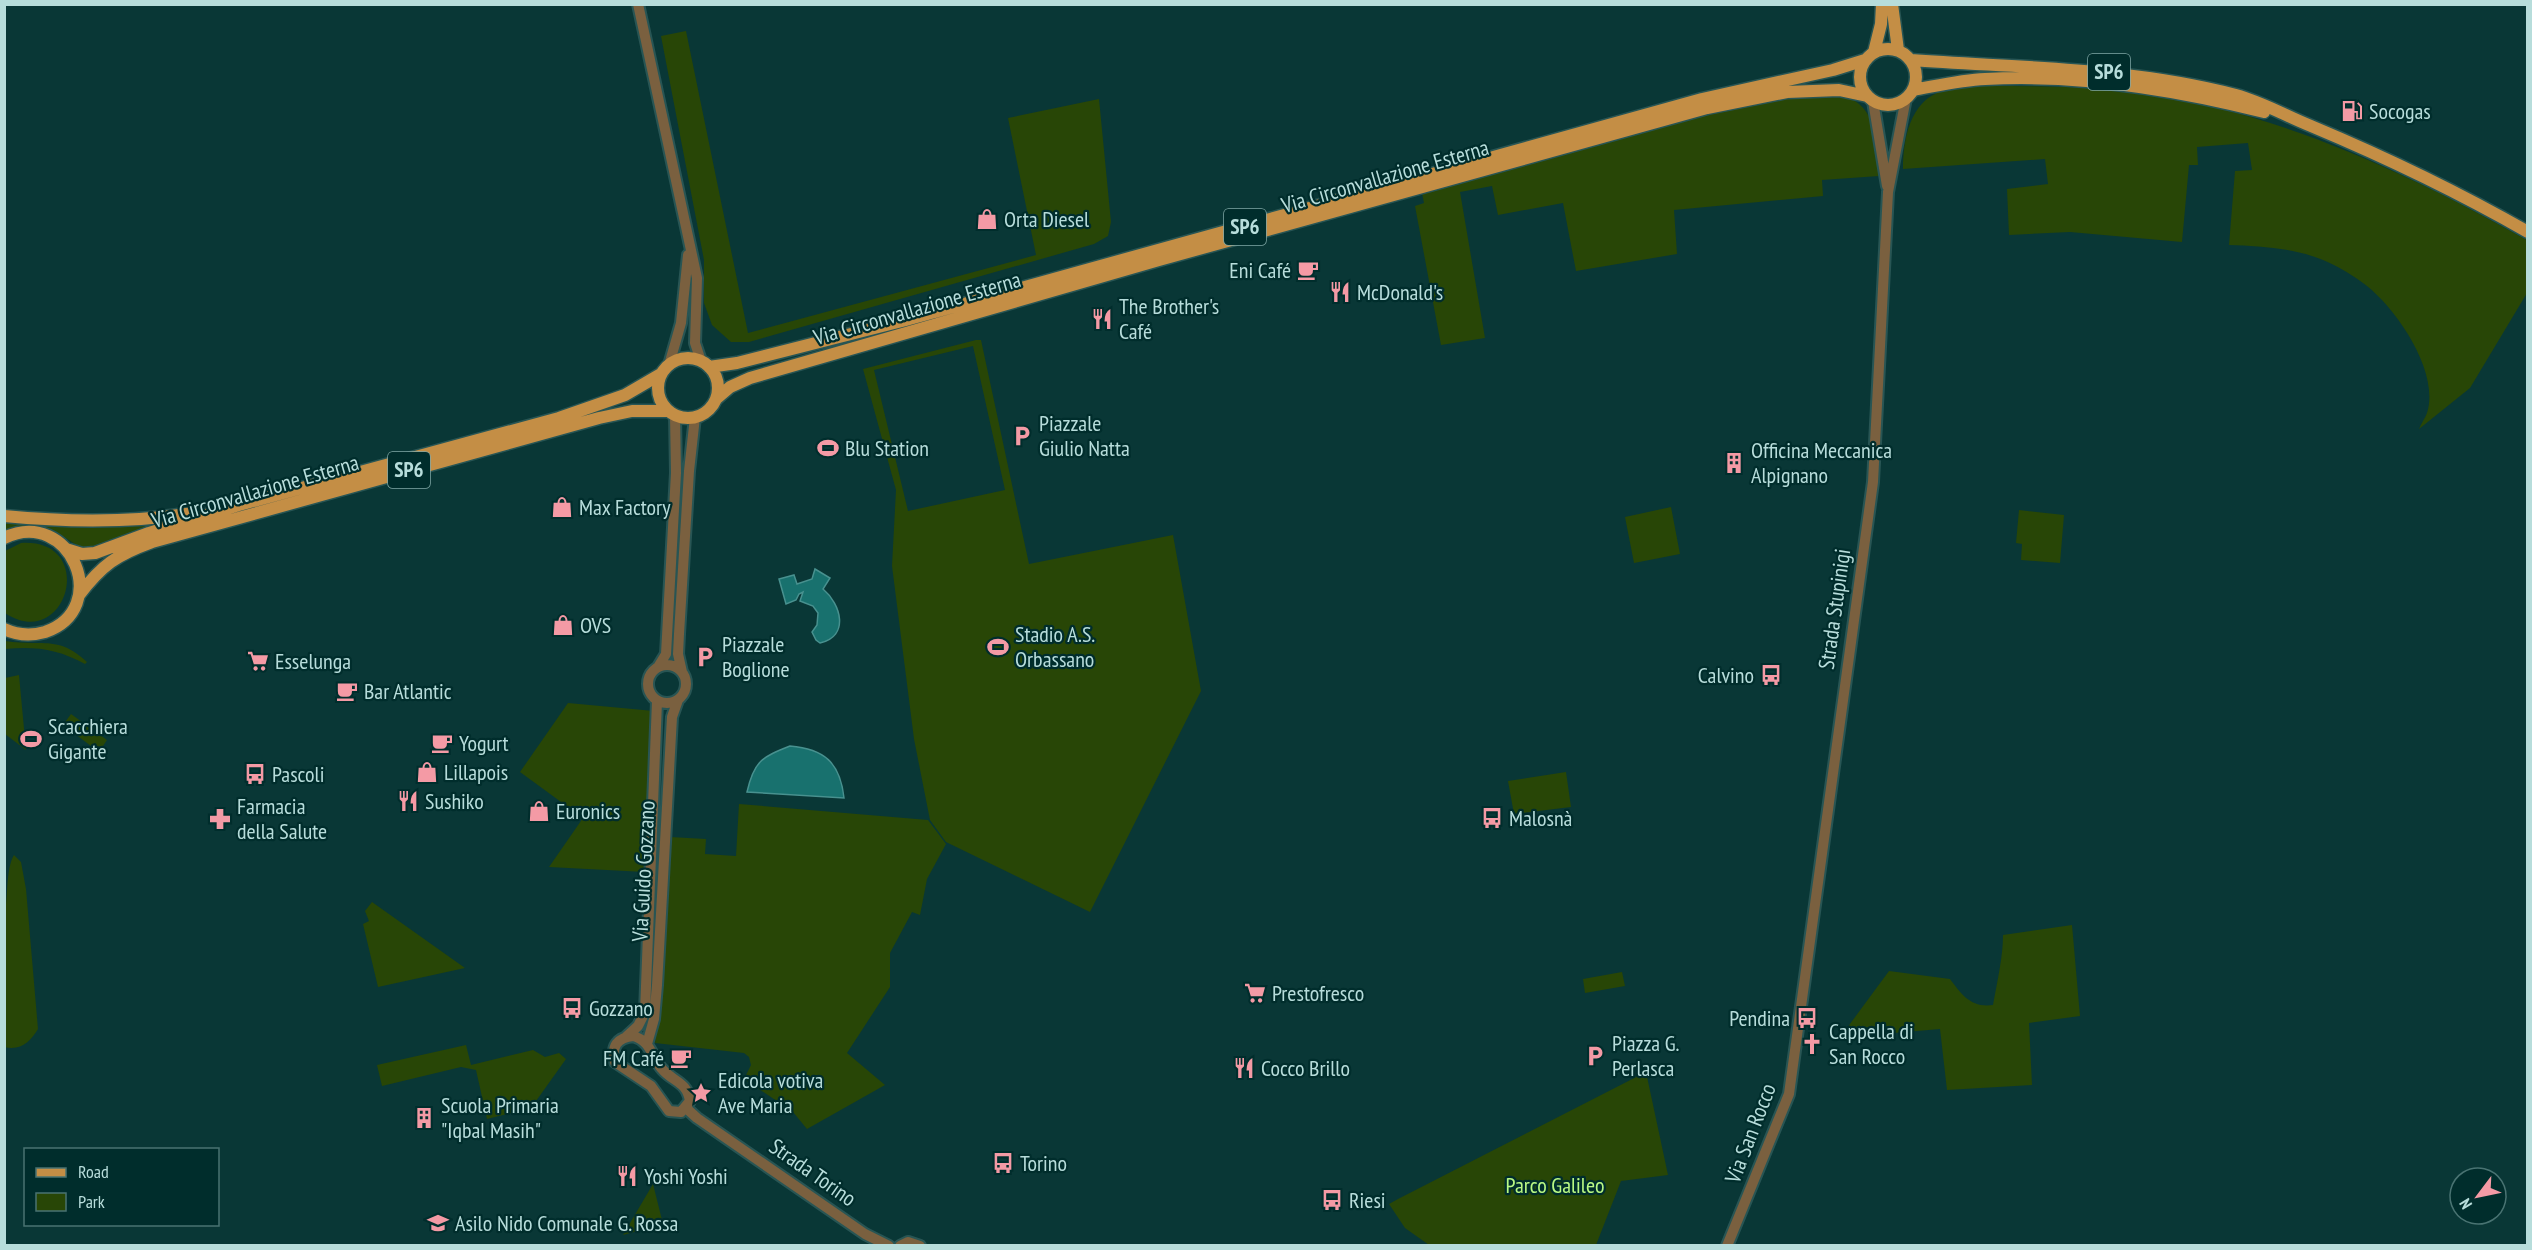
<svg xmlns="http://www.w3.org/2000/svg" width="2532" height="1250" viewBox="0 0 2532 1250" font-family="'PT Sans Narrow',sans-serif">
	<style>
		.green { fill: #284606; fill-rule: evenodd }
		.water { fill: #18716e; stroke: #48918f; stroke-width: 1.5 }
		.lines { fill: none; stroke-linecap: round; stroke-linejoin: round }
		.tertiary-casing { stroke: #285554; stroke-width: 14 }
		.primary-casing { stroke: #285554; stroke-width: 15 }
		.tertiary { stroke: #7a603f; stroke-width: 10 }
		.primary { stroke: #c48e45; stroke-width: 12 }
		.labels { text-anchor: middle; stroke-width: 4.5; stroke-linejoin: round; paint-order: stroke }
		.shield { fill: #002d2c; stroke: #80a8a6; stroke-width: 1.5 }
		.shield-label { font-size: 21px; font-weight: bold; fill: #b7dddb }
		.poi-label { font-size: 22px; fill: #b7dddb; stroke: #002d2c; text-anchor: start }
		.street-label { font-size: 22px; fill: #b7dddb; stroke: #002d2c }
		.park-label { font-size: 22px; fill: #b9f984; stroke: #002d2c }
	</style>
	<rect width="100%" height="100%" fill="#093736"/>
	<path class="green" d="M686,31L748,333L1036,255L1008,118L1099,99L1111,222L1108,236L1094,244L749,342H731L712,325L704,303V260L661,36Z
		M1985,86C2036,86 2088,86 2139,93C2273,110 2411,174 2527,240V293L2470,388L2419,429C2421,424 2425,418 2427,413C2440,372 2397,310 2367,286C2354,276 2338,266 2323,260C2294,248 2260,246 2229,245L2235,171L2252,170L2248,143L2197,147L2198,165H2189L2182,242L2070,232L2009,235L2007,189L2048,184L2045,159L1903,169C1903,139 1910,101 1942,91C1955,87 1971,87 1985,86Z
		M1838,95C1879,102 1876,143 1879,176L1822,180L1823,196L1674,210L1677,254L1576,271L1563,203L1498,215L1492,186L1460,192L1485,338L1441,345L1415,206L1424,203L1422,193L1710,113L1791,97Z
		M976,340H981L1029,564L1173,535L1201,691L1090,912L946,842L930,820L914,739L892,566L896,490L863,369ZM973,346L1005,490L908,511L874,370Z
		M1671,507L1680,554L1634,563L1625,517Z
		M2019,510L2064,515L2060,563L2021,560L2022,544L2016,543Z
		M5,520L175,521L89,550C77,546 70,541 60,534C43,523 24,526 5,530Z
		M21,543C99,538 67,654 5,613V551Z
		M5,641C40,647 58,634 87,662L85,664C58,649 35,646 5,649Z
		M19,675L26,750L5,734V678Z
		M568,703L654,711L645,872L549,867L583,818L520,772Z
		M71,714L107,740L99,752L63,725Z
		M1566,772L1571,807L1514,814L1508,781Z
		M739,804L928,820L946,844L927,879L920,915L912,912L890,953V987L847,1053L885,1085L807,1129L793,1112L744,1079L751,1065L749,1057L744,1053L655,1043L663,986L670,837L706,839L705,854L736,856Z
		M14,855L21,862L26,889L38,1029C30,1042 21,1051 4,1047L5,913C8,896 6,868 14,855Z
		M372,902L465,968L378,987L363,924L369,921L365,911Z
		M2072,925L2080,1016L2029,1023L2032,1085L1947,1090L1940,1029L1894,1033L1892,1026L1847,1028L1889,971L1950,979C1962,995 1971,1008 1993,1005C1997,982 2003,957 2003,935Z
		M1622,972L1625,986L1585,993L1583,979Z
		M466,1045L471,1065L533,1050L545,1057L559,1053L566,1059L531,1108L487,1119L476,1070L461,1067L382,1086L377,1065Z
		M1646,1072L1668,1175L1621,1181L1596,1245H1429L1405,1228L1389,1204L1398,1199Z
		M653,1184L663,1224L623,1235Z"/>
	<path class="water" d="M815,569L830,578L823,589C841,604 850,636 820,643L816,640L812,632L817,625L818,613L813,606L800,601L803,592L799,594L796,600L786,604L779,579L794,575L797,584L812,579Z
		M790,746C824,749 840,762 844,798L747,792C754,761 762,757 790,746Z"/>
	<g class="lines">
		<defs>
			<path id="tertiary" d="M638,4L697,278L695,343L701,361
				M1873,101L1887,186
				M669,365L681,323L688,255
				M648 684a19 19 0 1 1 38 0a19 19 0 1 1-38 0Z
				M658,667L666,654L676,473L675,415
				M682,672L678,654L679,634L689,471L695,417
				M633,1036C652,1041 651,1058 663,1070C674,1082 687,1082 690,1101L681,1112L669,1111L651,1086L615,1062C611,1046 617,1038 633,1036Z
				M626,1037L638,1026L645,1012L657,701
				M647,1044L654,1019L657,985L672,717L678,700
				M686,1108L697,1118L865,1234L889,1246
				M900,1246L908,1242L920,1246
				M1727,1246L1789,1094L1873,482L1888,192L1906,98"/>
			<path id="primary" d="M1892,4L1898,50
				M1860 77a28 28 0 1 1 56 0a28 28 0 1 1-56 0Z
				M1874,52L1881,24L1882,4
				M1911,60C2021,68 2128,67 2236,95C2262,102 2286,116 2311,126C2385,157 2458,192 2528,232
				M1913,90C1936,86 1961,80 1985,79C2078,74 2174,89 2264,112
				M658 388a30 30 0 1 1 60 0a30 30 0 1 1-60 0Z
				M709,367L737,363L906,320L1702,99L1833,70L1865,60
				M716,399L730,387L750,378L1159,260L1707,108L1787,92L1839,90L1867,96
				M4,516C67,522 131,523 193,513
				M4,538C71,506 113,609 45,632C31,636 17,635 4,629
				M66,549L82,554L95,553L149,533L239,505L559,418L625,395L661,374
				M79,595C102,565 116,555 152,542L599,418L632,411H669"/>
		</defs>
		<use href="#tertiary" class="tertiary-casing"/>
		<use href="#primary" class="primary-casing"/>
		<use href="#tertiary" class="tertiary"/>
		<use href="#primary" class="primary"/>
	</g>
	<defs>
		<symbol id="fuel-bare" viewBox="-9 -9 18 18"><path d="M-5.5-6h7V0h2V4h1.3V-2.5L3-4.5l.8-.8L6-3V5H2.5V1h-1V6h-7ZM-4.2-4.7v3.2H.2V-4.7Z" fill="#f49aa5" stroke="#002d2c" stroke-width="2.5" paint-order="stroke"/></symbol>
		<symbol id="shop-bare" viewBox="-9 -9 18 18"><path d="M-5-2.5h2.3a2.7 3.5 0 0 1 5.4 0H5L5.5 6h-11ZM-1.5-2.5h3a1.5 2.3 0 0 0-3 0Z" fill="#f49aa5" stroke="#002d2c" stroke-width="2.5" paint-order="stroke"/></symbol>
		<symbol id="cafe-bare" viewBox="-9 -9 18 18"><path d="M-5.5-4.5H6V0H3Q3 3.5 0 3.5H-2.5Q-5.5 3.5-5.5 0ZM3-3.2v2h1.7v-2ZM-6 4.5H4V6H-6Z" fill="#f49aa5" stroke="#002d2c" stroke-width="2.5" paint-order="stroke"/></symbol>
		<symbol id="restaurant-bare" viewBox="-9 -9 18 18"><path d="M-5-6h1v4h1v-4h1v4h1v-4h1v5L-1.5 .5V6h-2V.5L-5-1ZM5-6V6H3V1.5H1.5Q1.5-4 5-6Z" fill="#f49aa5" stroke="#002d2c" stroke-width="2.5" paint-order="stroke"/></symbol>
		<symbol id="parking-bare" viewBox="-9 -9 18 18"><path d="M-3.5-5.5H1a3.5 3.5 0 0 1 0 7H-1V5.5H-3.5ZM-1-3.4V-.6H.8a1.4 1.4 0 0 0 0-2.8Z" fill="#f49aa5" stroke="#002d2c" stroke-width="2.5" paint-order="stroke"/></symbol>
		<symbol id="stadium-bare" viewBox="-9 -9 18 18"><path d="M0-5a6.5 5 0 1 0 0 10a6.5 5 0 1 0 0-10ZM-3.5-1.8h7v3.6h-7Z" fill="#f49aa5" stroke="#002d2c" stroke-width="2.5" paint-order="stroke"/></symbol>
		<symbol id="building-bare" viewBox="-9 -9 18 18"><path d="M-4-6H4V6H1V3H-1V6H-4ZM-2.5-4.3h1.7v1.8h-1.7ZM.8-4.3h1.7v1.8H.8ZM-2.5-1h1.7V.8h-1.7ZM.8-1h1.7V.8H.8Z" fill="#f49aa5" stroke="#002d2c" stroke-width="2.5" paint-order="stroke"/></symbol>
		<symbol id="supermarket-bare" viewBox="-9 -9 18 18"><path d="M-6-5.5h2.5l.6 2H6L4.5 2H-2.5L-4.4-4H-6ZM-1.5 3.2a1.3 1.3 0 1 0 .1 0ZM3 3.2a1.3 1.3 0 1 0 .1 0Z" fill="#f49aa5" stroke="#002d2c" stroke-width="2.5" paint-order="stroke"/></symbol>
		<symbol id="bus-bare" viewBox="-9 -9 18 18"><path d="M-5-6H5V4H4V6H2V4H-2V6H-4V4H-5ZM-3.5-4V0h7V-4ZM-3.5 1.2v1.5H-2V1.2ZM2 1.2v1.5H3.5V1.2Z" fill="#f49aa5" stroke="#002d2c" stroke-width="2.5" paint-order="stroke"/></symbol>
		<symbol id="pharmacy-bare" viewBox="-9 -9 18 18"><path d="M-2-6h4v4h4v4h-4v4h-4v-4h-4v-4h4Z" fill="#f49aa5" stroke="#002d2c" stroke-width="2.5" paint-order="stroke"/></symbol>
		<symbol id="church-bare" viewBox="-9 -9 18 18"><path d="M-1.2-6h2.4v3.5h3.3v2.4h-3.3V6h-2.4V-.1h-3.3v-2.4h3.3Z" fill="#f49aa5" stroke="#002d2c" stroke-width="2.5" paint-order="stroke"/></symbol>
		<symbol id="sight-bare" viewBox="-9 -9 18 18"><path d="M0-6L1.8-2.2L6-1.7L2.9 1.2L3.7 5.4L0 3.3L-3.7 5.4L-2.9 1.2L-6-1.7L-1.8-2.2Z" fill="#f49aa5" stroke="#002d2c" stroke-width="2.5" paint-order="stroke"/></symbol>
		<symbol id="school-bare" viewBox="-9 -9 18 18"><path d="M0-5L7-2L0 1L-7-2ZM-4 1L0 2.5L4 1V4Q0 6-4 4Z" fill="#f49aa5" stroke="#002d2c" stroke-width="2.5" paint-order="stroke"/></symbol>
	</defs>
	<g fill-rule="evenodd">
		<use href="#fuel-bare" x="2337" y="96" width="30" height="30"/>
		<use href="#shop-bare" x="972" y="204" width="30" height="30"/>
		<use href="#cafe-bare" x="1293" y="255" width="30" height="30"/>
		<use href="#restaurant-bare" x="1325" y="277" width="30" height="30"/>
		<use href="#restaurant-bare" x="1087" y="304" width="30" height="30"/>
		<use href="#parking-bare" x="1007" y="421" width="30" height="30"/>
		<use href="#stadium-bare" x="813" y="433" width="30" height="30"/>
		<use href="#building-bare" x="1719" y="448" width="30" height="30"/>
		<use href="#shop-bare" x="547" y="492" width="30" height="30"/>
		<use href="#shop-bare" x="548" y="610" width="30" height="30"/>
		<use href="#stadium-bare" x="983" y="632" width="30" height="30"/>
		<use href="#parking-bare" x="690" y="642" width="30" height="30"/>
		<use href="#supermarket-bare" x="243" y="646" width="30" height="30"/>
		<use href="#bus-bare" x="1756" y="660" width="30" height="30"/>
		<use href="#cafe-bare" x="332" y="676" width="30" height="30"/>
		<use href="#stadium-bare" x="16" y="724" width="30" height="30"/>
		<use href="#cafe-bare" x="427" y="728" width="30" height="30"/>
		<use href="#shop-bare" x="412" y="757" width="30" height="30"/>
		<use href="#bus-bare" x="240" y="759" width="30" height="30"/>
		<use href="#restaurant-bare" x="393" y="786" width="30" height="30"/>
		<use href="#shop-bare" x="524" y="796" width="30" height="30"/>
		<use href="#bus-bare" x="1477" y="803" width="30" height="30"/>
		<use href="#pharmacy-bare" x="205" y="804" width="30" height="30"/>
		<use href="#supermarket-bare" x="1240" y="978" width="30" height="30"/>
		<use href="#bus-bare" x="557" y="993" width="30" height="30"/>
		<use href="#bus-bare" x="1792" y="1003" width="30" height="30"/>
		<use href="#church-bare" x="1797" y="1029" width="30" height="30"/>
		<use href="#parking-bare" x="1580" y="1041" width="30" height="30"/>
		<use href="#cafe-bare" x="666" y="1043" width="30" height="30"/>
		<use href="#restaurant-bare" x="1229" y="1053" width="30" height="30"/>
		<use href="#sight-bare" x="686" y="1078" width="30" height="30"/>
		<use href="#building-bare" x="409" y="1103" width="30" height="30"/>
		<use href="#bus-bare" x="988" y="1148" width="30" height="30"/>
		<use href="#restaurant-bare" x="612" y="1161" width="30" height="30"/>
		<use href="#bus-bare" x="1317" y="1185" width="30" height="30"/>
		<use href="#school-bare" x="423" y="1208" width="30" height="30"/>
	</g>
	<g class="labels">
		<g class="shield">
			<rect x="2088" y="54" width="42" height="36" rx="4.5"/>
			<rect x="1224" y="209" width="42" height="36" rx="4.5"/>
			<rect x="388" y="452" width="42" height="36" rx="4.5"/>
		</g>
		<g class="shield-label">
			<text x="2109" y="79">SP6</text>
			<text x="1245" y="234">SP6</text>
			<text x="409" y="477">SP6</text>
		</g>
		<g class="poi-label">
			<text x="2369" y="119">Socogas</text>
			<text x="1004" y="227">Orta Diesel</text>
			<text x="1291" y="278" text-anchor="end">Eni Café</text>
			<text x="1357" y="300">McDonald's</text>
			<text x="1119" y="314">The Brother's<tspan x="1119" dy="25">Café</tspan></text>
			<text x="1039" y="431">Piazzale<tspan x="1039" dy="25">Giulio Natta</tspan></text>
			<text x="845" y="456">Blu Station</text>
			<text x="1751" y="458">Officina Meccanica<tspan x="1751" dy="25">Alpignano</tspan></text>
			<text x="579" y="515">Max Factory</text>
			<text x="580" y="633">OVS</text>
			<text x="1015" y="642">Stadio A.S.<tspan x="1015" dy="25">Orbassano</tspan></text>
			<text x="722" y="652">Piazzale<tspan x="722" dy="25">Boglione</tspan></text>
			<text x="275" y="669">Esselunga</text>
			<text x="1754" y="683" text-anchor="end">Calvino</text>
			<text x="364" y="699">Bar Atlantic</text>
			<text x="48" y="734">Scacchiera<tspan x="48" dy="25">Gigante</tspan></text>
			<text x="459" y="751">Yogurt</text>
			<text x="444" y="780">Lillapois</text>
			<text x="272" y="782">Pascoli</text>
			<text x="425" y="809">Sushiko</text>
			<text x="237" y="814">Farmacia<tspan x="237" dy="25">della Salute</tspan></text>
			<text x="556" y="819">Euronics</text>
			<text x="1509" y="826">Malosnà</text>
			<text x="1272" y="1001">Prestofresco</text>
			<text x="589" y="1016">Gozzano</text>
			<text x="1790" y="1026" text-anchor="end">Pendina</text>
			<text x="1829" y="1039">Cappella di<tspan x="1829" dy="25">San Rocco</tspan></text>
			<text x="1612" y="1051">Piazza G.<tspan x="1612" dy="25">Perlasca</tspan></text>
			<text x="664" y="1066" text-anchor="end">FM Café</text>
			<text x="1261" y="1076">Cocco Brillo</text>
			<text x="718" y="1088">Edicola votiva<tspan x="718" dy="25">Ave Maria</tspan></text>
			<text x="441" y="1113">Scuola Primaria<tspan x="441" dy="25">"Iqbal Masih"</tspan></text>
			<text x="1020" y="1171">Torino</text>
			<text x="644" y="1184">Yoshi Yoshi</text>
			<text x="1349" y="1208">Riesi</text>
			<text x="455" y="1231">Asilo Nido Comunale G. Rossa</text>
		</g>
		<g class="street-label">
			<text transform="translate(1385 176) rotate(-16)" y="8">Via Circonvallazione Esterna</text>
			<text transform="translate(917 308) rotate(-16)" y="8">Via Circonvallazione Esterna</text>
			<text transform="translate(255 491) rotate(-16)" y="8">Via Circonvallazione Esterna</text>
			<text transform="translate(1834 609) rotate(-82)" y="8">Strada Stupinigi</text>
			<text transform="translate(643 871) rotate(-87)" y="8">Via Guido Gozzano</text>
			<text transform="translate(1750 1133) rotate(-69)" y="8">Via San Rocco</text>
			<text transform="translate(813 1172) rotate(35)" y="8">Strada Torino</text>
		</g>
		<g class="park-label">
			<text x="1555" y="1193">Parco Galileo</text>
		</g>
	</g>
	<rect width="2532" height="1250" fill="none" stroke="#b7dddb" stroke-width="12"/>
	<rect x="24" y="1148" width="195" height="78" fill="#002d2c" stroke="#497372" stroke-width="1.5"/>
	<rect x="36" y="1168" width="30" height="9" fill="#c48e45" stroke="#497372" stroke-width="1.5"/>
	<text x="78" y="1178" font-size="18" fill="#b7dddb">Road</text>
	<rect x="36" y="1193" width="30" height="18" fill="#284606" stroke="#497372" stroke-width="1.5"/>
	<text x="78" y="1208" font-size="18" fill="#b7dddb">Park</text>
	<g transform="translate(2478 1196) rotate(238)"><circle r="28" fill="#002d2c" stroke="#497372" stroke-width="1.5"/>
	<path d="M0-4.5L10 22L0 15L-10 22Z" fill="#f49aa5"/>
	<text y="-9" font-size="16" font-weight="bold" text-anchor="middle" fill="#b7dddb">N</text>
	</g>
</svg>
